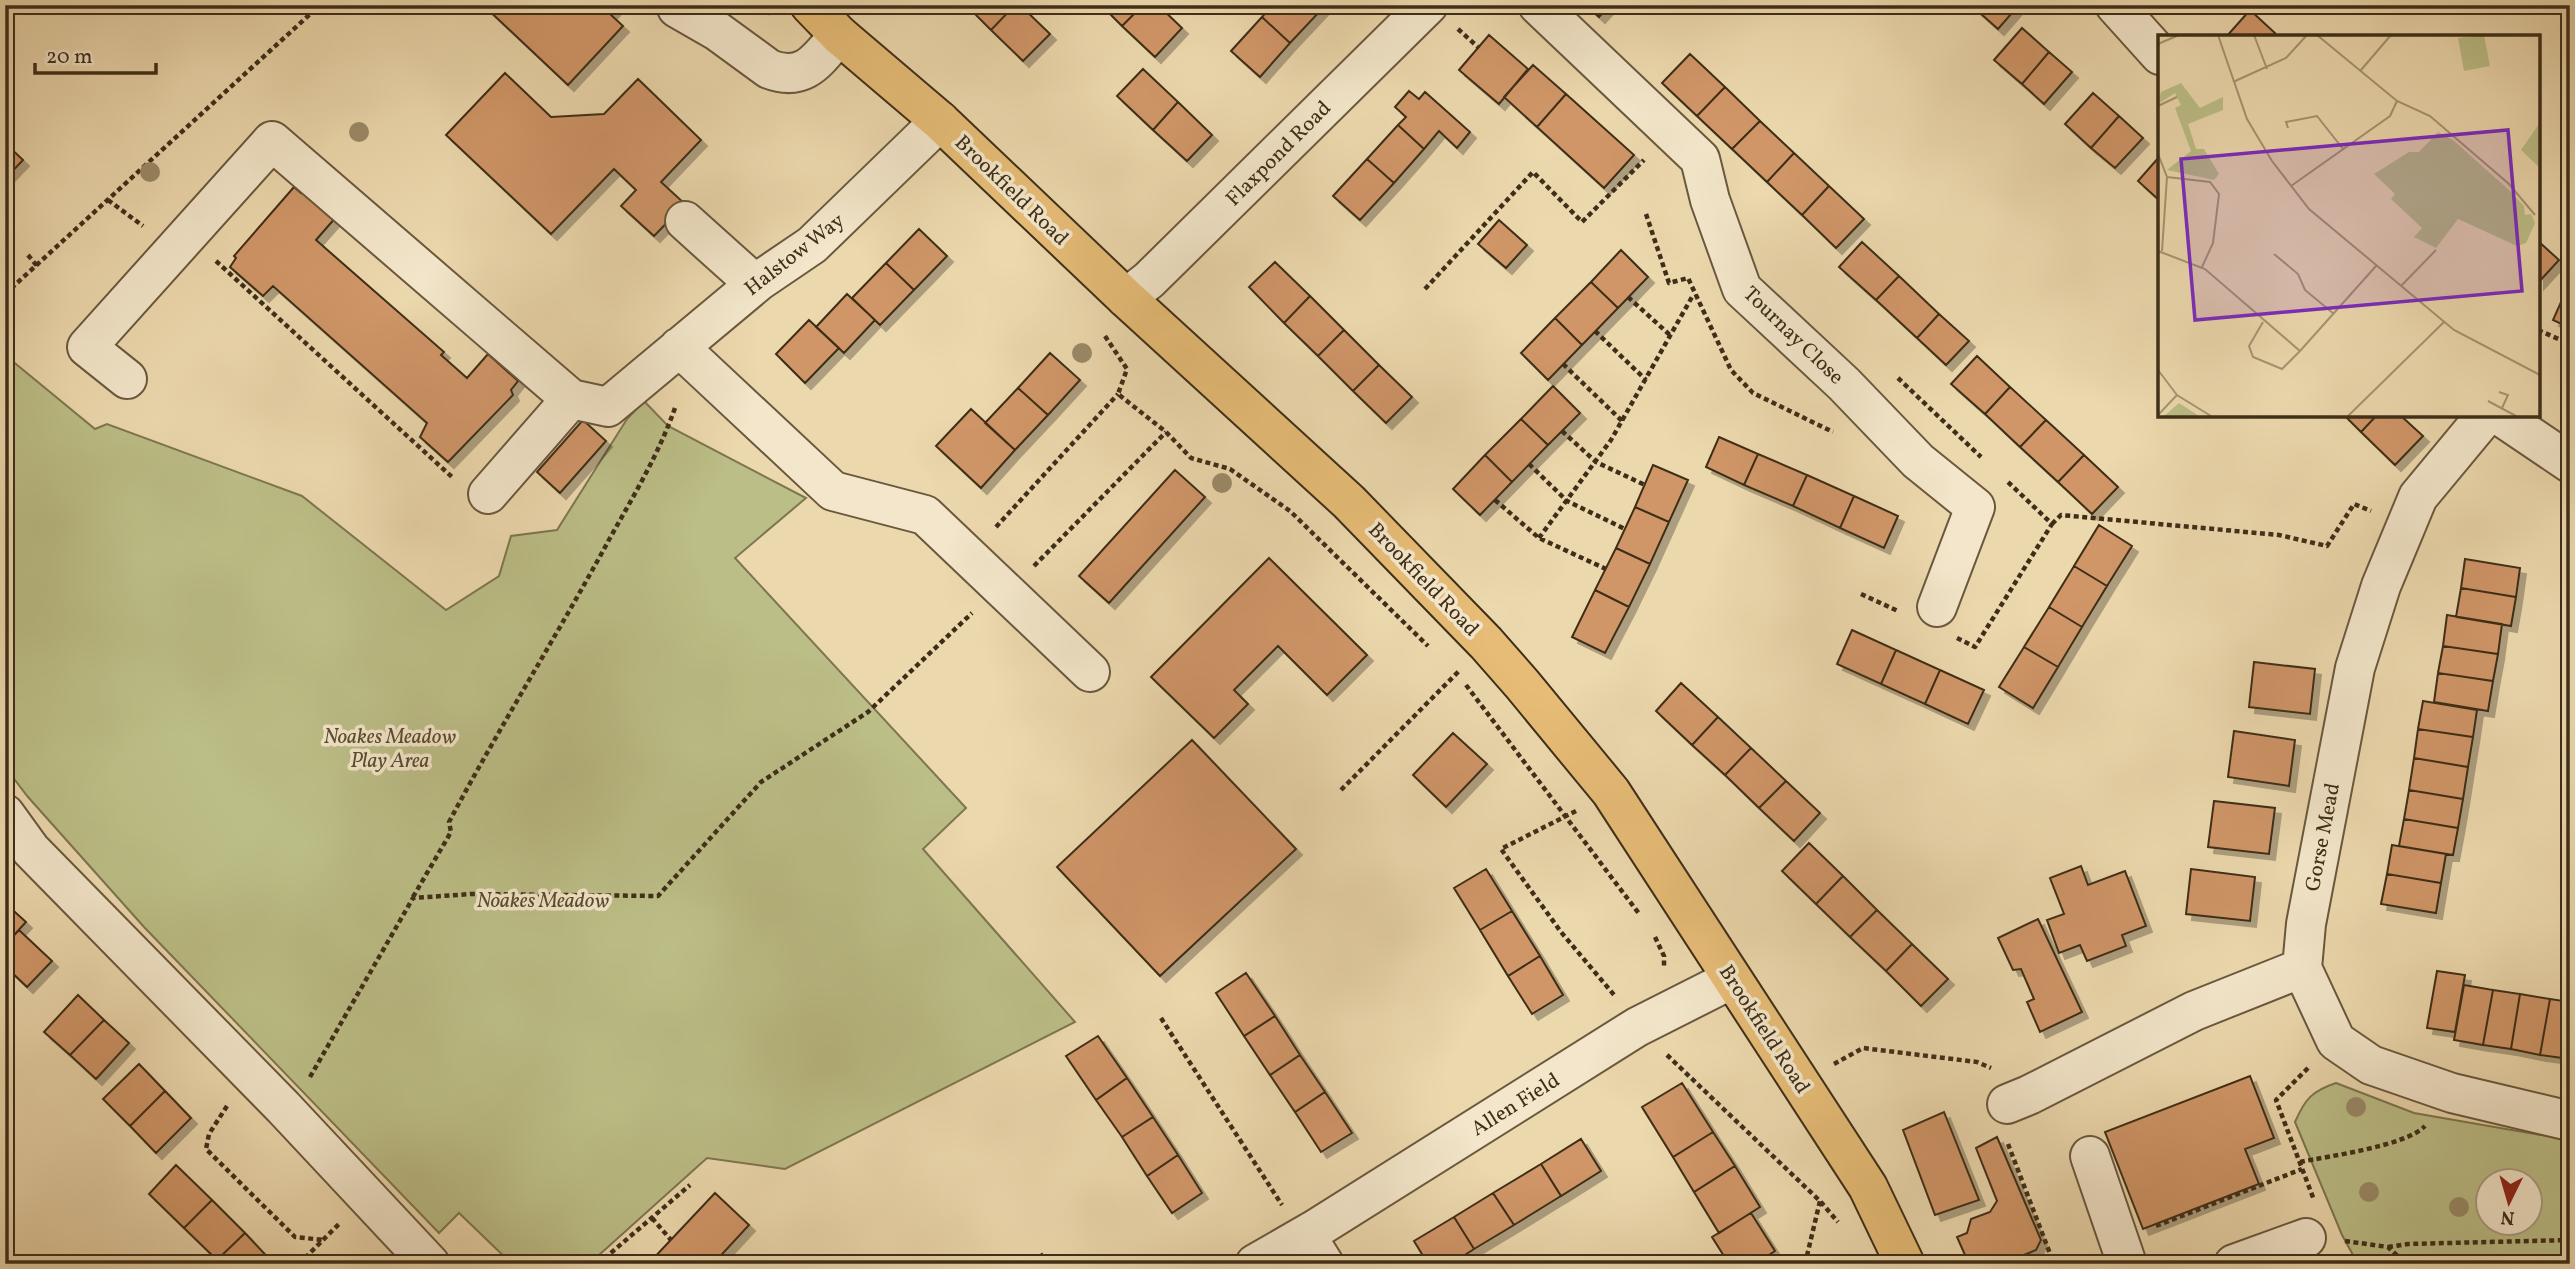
<svg xmlns="http://www.w3.org/2000/svg" width="2575" height="1269" viewBox="0 0 2575 1269" font-family="Vollkorn,serif">
	<style>
		.green { fill: #bcbe87; stroke: #7d7650; stroke-width: 2; fill-rule: evenodd }
		.building { fill: #d09668; stroke: #3e2e19; stroke-width: 2; filter: url(#shadow) }
		.lines { fill: none; stroke-linecap: round; stroke-linejoin: round }
		.minor-casing { stroke: #6a583e; stroke-width: 42 }
		.major-casing { stroke: #3e2e19; stroke-width: 42 }
		.path { stroke: #3e2e19; stroke-width: 4.5; stroke-dasharray: 5 3.5; stroke-linecap: butt }
		.minor { stroke: #f3e6ca; stroke-width: 38 }
		.major { stroke: #e6bc76; stroke-width: 38 }
		.tree { fill: #9a8a68 }
		.labels { text-anchor: middle; stroke-width: 7; stroke-linejoin: round; paint-order: stroke }
		.street-label { font-size: 21px; fill: #3e2e19; stroke: #f3e6ca }
		.park-label { font-size: 21px; font-style: italic; fill: #574b2f; stroke: #f3e6ca }
		.inset-road { fill: none; stroke: #a69472; stroke-width: 2 }
		.view { fill: #7b2cbf; fill-opacity: 0.15; stroke: #7b2cbf; stroke-width: 3.5 }
		.inset-edge { fill: none; stroke: #3e2e19; stroke-width: 3.5 }
	</style>
	<defs>
		<filter id="shadow"><feDropShadow dx="6" dy="6" stdDeviation="0" flood-color="#0004"/></filter>
	</defs>
	<rect width="100%" height="100%" fill="#ecd8ad"/>
	<filter id="stains"><feTurbulence type="fractalNoise" baseFrequency=".00286" numOctaves="4"/><feColorMatrix values="0 0 0 0 .2 0 0 0 0 .09 0 0 0 0 .02 0 0 0 .5 -.17"/></filter>
	<radialGradient id="worn" r=".72"><stop offset=".6" stop-color="#630" stop-opacity="0"/><stop offset="1" stop-color="#630" stop-opacity=".3"/></radialGradient>
	<path class="green" d="M5,355L95,429L107,424L302,496L446,610L499,576L511,536L557,530L627,419L644,401L668,426L806,498L735,558L966,808L923,849L1075,1022L785,1169L707,1158L589,1264H512L459,1213L439,1233L144,927L28,797L5,767Z
		M2336,1083L2414,1113L2570,1140V1264H2358L2342,1235L2295,1122C2305,1099 2312,1091 2336,1083ZM2488,1182H2530V1224H2488Z"/>
	<path class="building" d="M483,5H618L610,14L623,26L568,85Z
		M966,5H1015L991,30Z
		M1015,5H1020L1050,34L1023,61L991,30Z
		M1101,5H1143L1122,26Z
		M1143,5H1158L1182,28L1155,57L1122,26Z
		M1273,5H1318L1322,9L1290,43L1262,17Z
		M1586,5H1610L1599,17Z
		M1971,5H2019L1998,29Z
		M2250,10L2275,33L2272,37H2226Z
		M1262,17L1290,43L1260,77L1231,51Z
		M2022,28L2049,52L2022,84L1994,60Z
		M1489,35L1528,69L1499,104L1459,70Z
		M2049,52L2072,72L2044,104L2022,84Z
		M1690,54L1725,87L1697,116L1662,83Z
		M1533,65L1566,94L1537,127L1504,97Z
		M1143,69L1178,102L1153,130L1117,96Z
		M505,73L551,117L604,114L638,79L701,140L661,182L685,204L654,236L621,206L636,190L614,169L551,234L446,135Z
		M1725,87L1760,121L1732,149L1697,116Z
		M1409,91L1419,99L1425,92L1470,132L1457,148L1439,131L1424,149L1398,125L1406,117L1395,107Z
		M2093,93L2119,116L2091,148L2065,124Z
		M1566,94L1634,155L1604,188L1537,127Z
		M1178,102L1212,135L1187,161L1153,130Z
		M2119,116L2143,138L2115,168L2091,148Z
		M1760,121L1794,153L1767,182L1732,149Z
		M1398,125L1424,149L1394,183L1367,159Z
		M5,143L23,160L5,179Z
		M1794,153L1829,186L1802,215L1767,182Z
		M2160,156V201L2138,181Z
		M1367,159L1394,183L1360,220L1333,196Z
		M1829,186L1864,219L1836,248L1802,215Z
		M294,187L301,193L305,188L337,216L316,240L444,352L441,355L467,378L488,354L518,381L511,390L513,395L448,462L420,437L427,423L273,286L263,296L230,267L236,258L234,256Z
		M1499,220L1527,245L1506,268L1478,244Z
		M919,229L947,256L914,290L886,263Z
		M2538,241L2559,260L2538,283Z
		M1862,242L1899,276L1876,300L1839,267Z
		M1621,250L1648,277L1618,308L1591,282Z
		M1275,262L1310,296L1284,323L1249,287Z
		M886,263L914,290L880,325L852,298Z
		M1899,276L1939,314L1917,338L1876,300Z
		M1591,282L1618,308L1582,345L1555,318Z
		M2570,282V328L2553,320Z
		M847,294L875,320L844,353L816,327Z
		M1310,296L1344,330L1318,356L1284,323Z
		M1939,314L1969,341L1946,365L1917,338Z
		M1555,318L1582,345L1548,380L1521,353Z
		M809,320L839,348L805,383L776,354Z
		M1344,330L1379,365L1353,391L1318,356Z
		M1050,353L1080,380L1048,415L1018,388Z
		M1977,356L2010,387L1985,414L1951,384Z
		M1379,365L1412,397L1386,423L1353,391Z
		M1553,386L1580,413L1548,445L1521,419Z
		M2010,387L2046,420L2020,447L1985,414Z
		M1018,388L1048,415L1015,450L985,423Z
		M971,409L1015,450L981,488L936,446Z
		M2344,415H2377L2361,432Z
		M2377,415H2400L2423,436L2395,465L2361,432Z
		M1521,419L1548,445L1512,482L1485,455Z
		M583,420L606,441L560,493L537,472Z
		M2046,420L2084,455L2058,482L2020,447Z
		M1719,437L1758,454L1744,485L1706,467Z
		M1758,454L1807,475L1793,506L1744,485Z
		M1485,455L1512,482L1480,515L1453,489Z
		M2084,455L2118,487L2092,514L2058,482Z
		M1653,465L1688,480L1669,522L1635,507Z
		M1175,470L1205,497L1109,603L1079,576Z
		M1807,475L1854,496L1840,528L1793,506Z
		M1854,496L1898,516L1884,548L1840,528Z
		M1635,507L1669,522L1650,564L1616,548Z
		M2099,525L2132,546L2107,586L2074,566Z
		M1616,548L1650,564L1629,607L1595,590Z
		M1269,558L1367,655L1327,695L1278,646L1234,690L1248,704L1214,738L1151,677Z
		M2465,559L2520,568L2516,597L2461,588Z
		M2074,566L2107,586L2082,627L2049,607Z
		M2461,588L2516,597L2511,626L2456,617Z
		M1595,590L1629,607L1605,653L1572,637Z
		M2049,607L2082,627L2058,667L2024,647Z
		M2447,615L2502,624L2498,654L2443,646Z
		M1852,630L1896,650L1881,684L1837,664Z
		M2443,646L2498,654L2493,681L2438,673Z
		M2024,647L2058,667L2033,708L1999,687Z
		M1896,650L1940,670L1925,704L1881,684Z
		M2254,662L2315,669L2310,714L2249,707Z
		M1940,670L1984,690L1968,724L1925,704Z
		M2438,673L2493,681L2488,711L2434,702Z
		M1681,683L1718,717L1692,745L1656,711Z
		M2423,701L2477,710L2473,737L2418,729Z
		M1718,717L1751,748L1725,775L1692,745Z
		M2418,729L2473,737L2468,767L2414,758Z
		M2234,731L2295,740L2289,786L2228,777Z
		M1453,733L1487,764L1446,807L1413,775Z
		M1192,740L1296,849L1160,976L1057,867Z
		M1751,748L1786,781L1759,808L1725,775Z
		M2414,758L2468,767L2463,799L2409,790Z
		M1786,781L1820,813L1794,841L1759,808Z
		M2409,790L2463,799L2458,828L2404,819Z
		M2214,801L2275,808L2269,854L2208,847Z
		M2404,819L2458,828L2453,855L2399,846Z
		M1809,843L1843,876L1816,904L1782,871Z
		M2392,845L2446,854L2441,883L2387,874Z
		M2081,866L2088,885L2125,871L2146,926L2122,935L2126,946L2087,961L2080,945L2059,953L2047,920L2064,914L2050,878Z
		M1486,869L1512,911L1480,930L1454,888Z
		M2191,869L2255,877L2250,921L2186,914Z
		M2387,874L2441,883L2436,913L2381,904Z
		M1843,876L1877,910L1850,937L1816,904Z
		M5,903L26,922L5,945Z
		M1877,910L1912,944L1886,971L1850,937Z
		M1512,911L1540,956L1508,976L1480,930Z
		M2038,919L2082,1012L2040,1032L2027,1002L2034,999L2021,969L2013,970L1998,938Z
		M19,930L52,961L27,987L5,966V945Z
		M1912,944L1948,979L1921,1006L1886,971Z
		M1540,956L1563,995L1532,1014L1508,976Z
		M2437,971L2465,975L2455,1032L2427,1028Z
		M1246,973L1275,1016L1244,1036L1216,993Z
		M2464,985L2493,990L2483,1045L2454,1040Z
		M2493,990L2520,994L2511,1049L2483,1045Z
		M2520,994L2550,999L2540,1055L2511,1049Z
		M78,995L104,1020L70,1055L44,1032Z
		M2550,999L2570,1002V1059L2540,1055Z
		M1275,1016L1300,1055L1270,1075L1244,1036Z
		M104,1020L129,1043L96,1079L70,1055Z
		M1098,1036L1127,1078L1096,1100L1066,1056Z
		M1300,1055L1325,1092L1295,1112L1270,1075Z
		M139,1064L165,1091L130,1126L103,1099Z
		M2250,1076L2274,1138L2245,1149L2259,1184L2143,1229L2105,1132Z
		M1127,1078L1153,1117L1122,1137L1096,1100Z
		M1682,1083L1713,1132L1673,1157L1642,1107Z
		M165,1091L191,1118L156,1153L130,1126Z
		M1325,1092L1352,1133L1321,1152L1295,1112Z
		M1944,1112L1979,1200L1935,1215L1903,1130Z
		M1153,1117L1178,1155L1147,1176L1122,1137Z
		M1713,1132L1735,1166L1694,1192L1673,1157Z
		M1997,1137L2041,1240L2036,1250L2002,1264H1969L1957,1237L1967,1233L1971,1219L1990,1212L1997,1201L1976,1148Z
		M1581,1139L1601,1171L1561,1196L1541,1164Z
		M1178,1155L1202,1193L1172,1213L1147,1176Z
		M1541,1164L1561,1196L1514,1225L1493,1193Z
		M176,1165L212,1200L184,1228L149,1194Z
		M1735,1166L1760,1207L1719,1233L1694,1192Z
		M715,1193L749,1225L713,1264H652L650,1262Z
		M1493,1193L1514,1225L1474,1249L1454,1217Z
		M212,1200L245,1233L217,1260L184,1228Z
		M1751,1213L1775,1251L1755,1264H1729L1712,1237Z
		M1454,1217L1474,1249L1451,1264H1428L1414,1241Z
		M245,1233L274,1264H220L217,1260Z
		M1042,1254L1048,1264H1026Z"/>
	<g class="lines">
		<defs>
			<path id="minor" d="M679,5L677,8L717,31L769,69C805,83 818,59 839,35
				M1538,5L1700,159L1710,200L1742,289L1844,384L1918,461L1975,507L1937,607
				M2115,5L2160,55
				M685,221L755,284
				M1126,298L1149,280L1428,5
				M679,347L833,491L925,515L1090,672
				M127,379L87,347L272,141L571,399L608,407L759,281L812,245L940,121
				M2486,415L2418,497L2381,586L2355,668L2306,924L2302,968L2336,1041L2371,1065L2452,1093L2570,1121
				M2499,415L2570,463
				M488,494L571,399
				M5,814L31,850L283,1107L430,1264
				M2007,1104L2029,1095L2194,1011L2302,968
				M2090,1156L2127,1264
				M1306,1235L1324,1264
				M1255,1264L1314,1230L1637,1027L1732,979
				M2234,1264L2306,1238"/>
			<path id="major" d="M810,5L839,35L940,121L1126,298L1349,502L1486,643L1522,684L1611,792L1868,1187L1905,1264"/>
		</defs>
		<use href="#minor" class="minor-casing"/>
		<use href="#major" class="major-casing"/>
		<path class="path" d="M762,5L771,14
			M1458,29L1479,48
			M108,200L143,226
			M1646,214L1669,283L1688,278L1731,370L1753,393L1833,432
			M28,255L37,266
			M216,261L452,477
			M1425,289L1533,172L1582,222L1644,160
			M5,294L320,5
			M1628,297L1671,336
			M2538,330L2570,344
			M1595,331L1646,380
			M1105,336L1127,369L1118,394L1166,432L1191,458L1230,469L1290,511L1428,646
			M1563,364L1622,421
			M1898,378L1981,457
			M1562,431L1596,462L1645,485
			M1529,464L1567,501L1625,529
			M1495,500L1539,538L1606,569
			M2052,524L2061,515L2279,535L2327,546L2354,504L2371,511
			M996,527L1118,394
			M1539,538L1611,440L1692,297L1698,296
			M1034,566L1166,432
			M1861,594L1898,611
			M1957,638L1975,647L2052,524L2008,482
			M1466,685L1640,915
			M1341,790L1459,671
			M1576,811L1501,849L1561,932L1615,996
			M413,897L451,832L449,822C500,726 558,634 610,538C634,495 660,452 676,405
			M1655,937L1664,956V968
			M1161,1018L1282,1205
			M1667,1055L1820,1201L1838,1222
			M1834,1064L1863,1048L1977,1062L1991,1068
			M2308,1068L2276,1100L2314,1200
			M310,1077L413,898L471,894L658,896L761,782L868,712L972,613
			M227,1106L209,1134L206,1149L295,1237L324,1240
			M2008,1144L2054,1264
			M2300,1162C2329,1156 2406,1146 2425,1126
			M652,1218L671,1240
			M2156,1226L2302,1169
			M2345,1241L2388,1247L2406,1264
			M2388,1247L2408,1244L2570,1240
			M299,1264L339,1224
			M598,1264L690,1185
			M1805,1264L1820,1201
			M2060,1264L2083,1255"/>
		<use href="#minor" class="minor"/>
		<use href="#major" class="major"/>
	</g>
	<g class="tree">
		<circle cx="359" cy="132" r="10"/>
		<circle cx="150" cy="172" r="10"/>
		<circle cx="1082" cy="353" r="10"/>
		<circle cx="1222" cy="483" r="10"/>
		<circle cx="2356" cy="1107" r="10"/>
		<circle cx="2369" cy="1192" r="10"/>
		<circle cx="2459" cy="1207" r="10"/>
	</g>
	<g class="labels">
		<g class="street-label">
			<text transform="translate(1278 153) rotate(-45)" y="7">Flaxpond Road</text>
			<text transform="translate(1012 190) rotate(44)" y="7">Brookfield Road</text>
			<text transform="translate(794 254) rotate(-38)" y="7">Halstow Way</text>
			<text transform="translate(1794 335) rotate(44)" y="7">Tournay Close</text>
			<text transform="translate(1424 579) rotate(46)" y="7">Brookfield Road</text>
			<text transform="translate(2322 837) rotate(-79)" y="7">Gorse Mead</text>
			<text transform="translate(1765 1029) rotate(57)" y="7">Brookfield Road</text>
			<text transform="translate(1515 1104) rotate(-32)" y="7">Allen Field</text>
		</g>
		<g class="park-label">
			<text x="390" y="743">Noakes Meadow<tspan x="390" dy="24">Play Area</tspan></text>
			<text x="543" y="907">Noakes Meadow</text>
		</g>
	</g>
	<g transform="translate(2158 35)">
		<rect width="382" height="382" fill="#ecd8ad"/>
		<path d="M326,0L332,31L306,36L300,3ZM23,48L42,73L65,62V75L30,89L38,114H46L61,139L56,145L9,135L33,116L17,73L23,70L17,58L0,69L3,57ZM381,89V132L363,115ZM280,97L295,105L351,155L366,171L367,180L373,179L377,188L368,208L359,211L300,184L278,213L256,202L264,193L233,164L237,159L216,139L251,117H261ZM21,368L41,381H6Z" fill="#bcbe87"/>
		<path class="inset-road" d="M60,0L89,84L114,126L151,174L296,295L382,340M96,0L109,34M159,0L239,66L272,81L351,149L377,180M0,9L21,0M203,35L233,0M75,47L128,23L149,0M0,71L19,62M130,93L128,87L159,81L185,114M0,119L9,142L4,216M9,142L52,147L61,159L55,208L44,232M133,151L232,81L239,66M0,216L47,234L142,316L218,231M116,219L140,239L147,255L176,279M243,251L278,215M105,287L91,311L95,322L124,334L142,316M0,335L19,360L53,381M341,357L350,360L344,373M330,366L358,381M0,380L19,360M190,381L287,286"/>
		<path class="view" d="M350,95L364,256L37,285L23,124Z"/>
		<rect width="382" height="382" class="inset-edge"/>
	</g>
	<rect width="2575" height="1269" fill="none" stroke="#ecd8ad" stroke-width="28"/>
	<rect x="7" y="7" width="2561" height="1255" fill="none" stroke="#3e2e19" stroke-width="3.5"/>
	<rect x="14" y="14" width="2547" height="1241" fill="none" stroke="#3e2e19" stroke-width="2"/>
	<g transform="translate(2509 1202) rotate(185)"><circle r="33" fill="#f3e6ca" stroke="#ab9c83" stroke-width="2"/>
	<path d="M0-5L12 26L0 18L-12 26Z" fill="#8f2418"/>
	<text y="-10" font-size="19" font-weight="bold" text-anchor="middle" fill="#3e2e19">N</text>
	</g>
	<path d="M35 63v10h121v-10" fill="none" stroke="#3e2e19" stroke-width="3.5"/>
	<text x="46" y="63" font-size="21" fill="#3e2e19" stroke="#f3e6ca" stroke-width="5" paint-order="stroke">20 m</text>
	<rect width="100%" height="100%" filter="url(#stains)"/>
	<rect width="100%" height="100%" fill="url(#worn)"/>
</svg>
